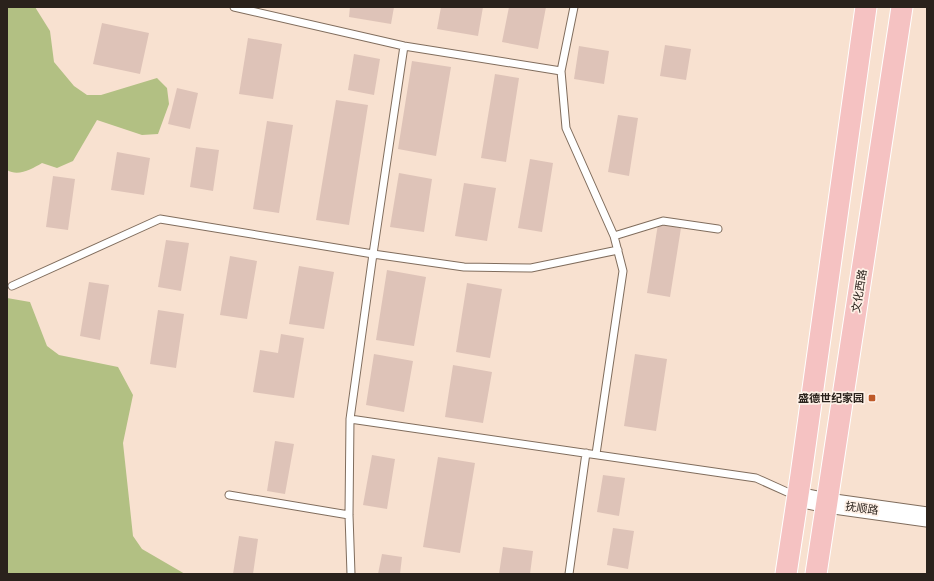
<svg xmlns="http://www.w3.org/2000/svg" width="934" height="581" viewBox="0 0 934 581" font-family="'Libre Baskerville','Noto Sans SC',serif">
	<style>
		.forest { fill: #b2c083 }
		.building { fill: #dec3b8 }
		.lines { fill: none; stroke-linecap: round; stroke-linejoin: round }
		.lane-casing { stroke: #806d5d; stroke-width: 9 }
		.secondary-casing { stroke: #806d5d; stroke-width: 21 }
		.primary-casing { stroke: #fff; stroke-width: 23 }
		.lane { stroke: #fff; stroke-width: 7 }
		.secondary { stroke: #fff; stroke-width: 19 }
		.primary { stroke: #f5c2c2; stroke-width: 21 }
		.poi-dot { fill: #be5928; stroke: #fef0e6; stroke-width: 1.5 }
		.labels { text-anchor: middle; stroke-width: 3.5; stroke-linejoin: round; paint-order: stroke }
		.street-label { font-size: 11px; fill: #2a221c; stroke: #fef0e6 }
		.poi-label { font-size: 11px; font-weight: bold; fill: #2a221c; stroke: #fef0e6; text-anchor: end }
	</style>
	<rect width="100%" height="100%" fill="#f8e1d0"/>
	<path class="forest" d="M7,7H35L50,31L54,62L74,86L87,95H101L157,78L167,88L169,104L158,134L142,135L97,120L73,161L57,168L42,163C32,169 18,177 7,170Z
		M7,298L30,302L47,346L59,355L118,367L133,395L123,443L133,536L142,549L185,574H7Z"/>
	<path class="building" d="M350,7H394L391,24L349,17Z
		M441,7H483L478,36L437,29Z
		M509,7H546L538,49L502,42Z
		M102,23L149,33L140,74L93,64Z
		M248,38L282,44L273,99L239,94Z
		M665,45L691,49L686,80L660,76Z
		M579,46L609,51L604,84L574,79Z
		M354,54L380,59L374,95L348,90Z
		M412,61L451,67L436,156L398,149Z
		M495,74L519,78L506,162L481,158Z
		M177,88L198,93L190,129L168,124Z
		M336,100L368,105L349,225L316,220Z
		M618,115L638,118L629,176L608,172Z
		M267,121L293,125L279,213L253,209Z
		M196,147L219,150L213,191L190,187Z
		M117,152L150,158L144,195L111,190Z
		M530,159L553,163L542,232L518,228Z
		M399,173L432,179L424,232L390,227Z
		M53,176L75,179L68,230L46,227Z
		M464,183L496,188L487,241L455,236Z
		M658,224L681,228L670,297L647,293Z
		M166,240L189,243L181,291L158,287Z
		M230,256L257,261L247,319L220,315Z
		M299,266L334,272L324,329L289,324Z
		M387,270L426,277L414,346L376,340Z
		M89,282L109,285L100,340L80,336Z
		M467,283L502,289L490,358L456,352Z
		M158,310L184,314L176,368L150,364Z
		M281,334L304,338L294,398L253,392L260,350L278,353Z
		M374,354L413,361L404,412L366,405Z
		M635,354L667,359L656,431L624,426Z
		M453,365L492,372L483,423L445,417Z
		M275,441L294,444L285,494L267,491Z
		M372,455L395,459L387,509L363,505Z
		M438,457L475,463L460,553L423,547Z
		M603,475L625,478L619,516L597,512Z
		M613,528L634,531L628,569L607,565Z
		M239,536L258,539L253,574H233Z
		M503,547L533,551L530,574H499Z
		M382,554L402,557L400,574H378Z"/>
	<g class="lines">
		<defs>
			<path id="lane" d="M234,7L404,46L561,71
				M574,7L561,71L566,128L614,236L623,271L596,454
				M614,236L663,221L718,229
				M12,286L160,219L373,254L464,267L531,268L618,250
				M350,419L756,478L796,496
				M229,495L349,515
				M351,574L349,515L350,419L373,254L404,46
				M569,574L586,453"/>
			<path id="secondary" d="M798,497L827,503L927,517"/>
			<path id="primary" d="M786,574L801,475L866,7
				M816,574L902,7"/>
		</defs>
		<use href="#lane" class="lane-casing"/>
		<use href="#secondary" class="secondary-casing"/>
		<use href="#primary" class="primary-casing"/>
		<use href="#lane" class="lane"/>
		<use href="#secondary" class="secondary"/>
		<use href="#primary" class="primary"/>
	</g>
	<rect class="poi-dot" x="868" y="394" width="8" height="8" rx="2"/>
	<g class="labels">
		<g class="street-label">
			<text transform="translate(859 291) rotate(-81)" y="4">文化西路</text>
			<text transform="translate(862 508) rotate(8)" y="4">抚顺路</text>
		</g>
		<g class="poi-label">
			<text x="864" y="402">盛德世纪家园</text>
		</g>
	</g>
	<rect width="934" height="581" fill="none" stroke="#2a221c" stroke-width="16"/>
</svg>
